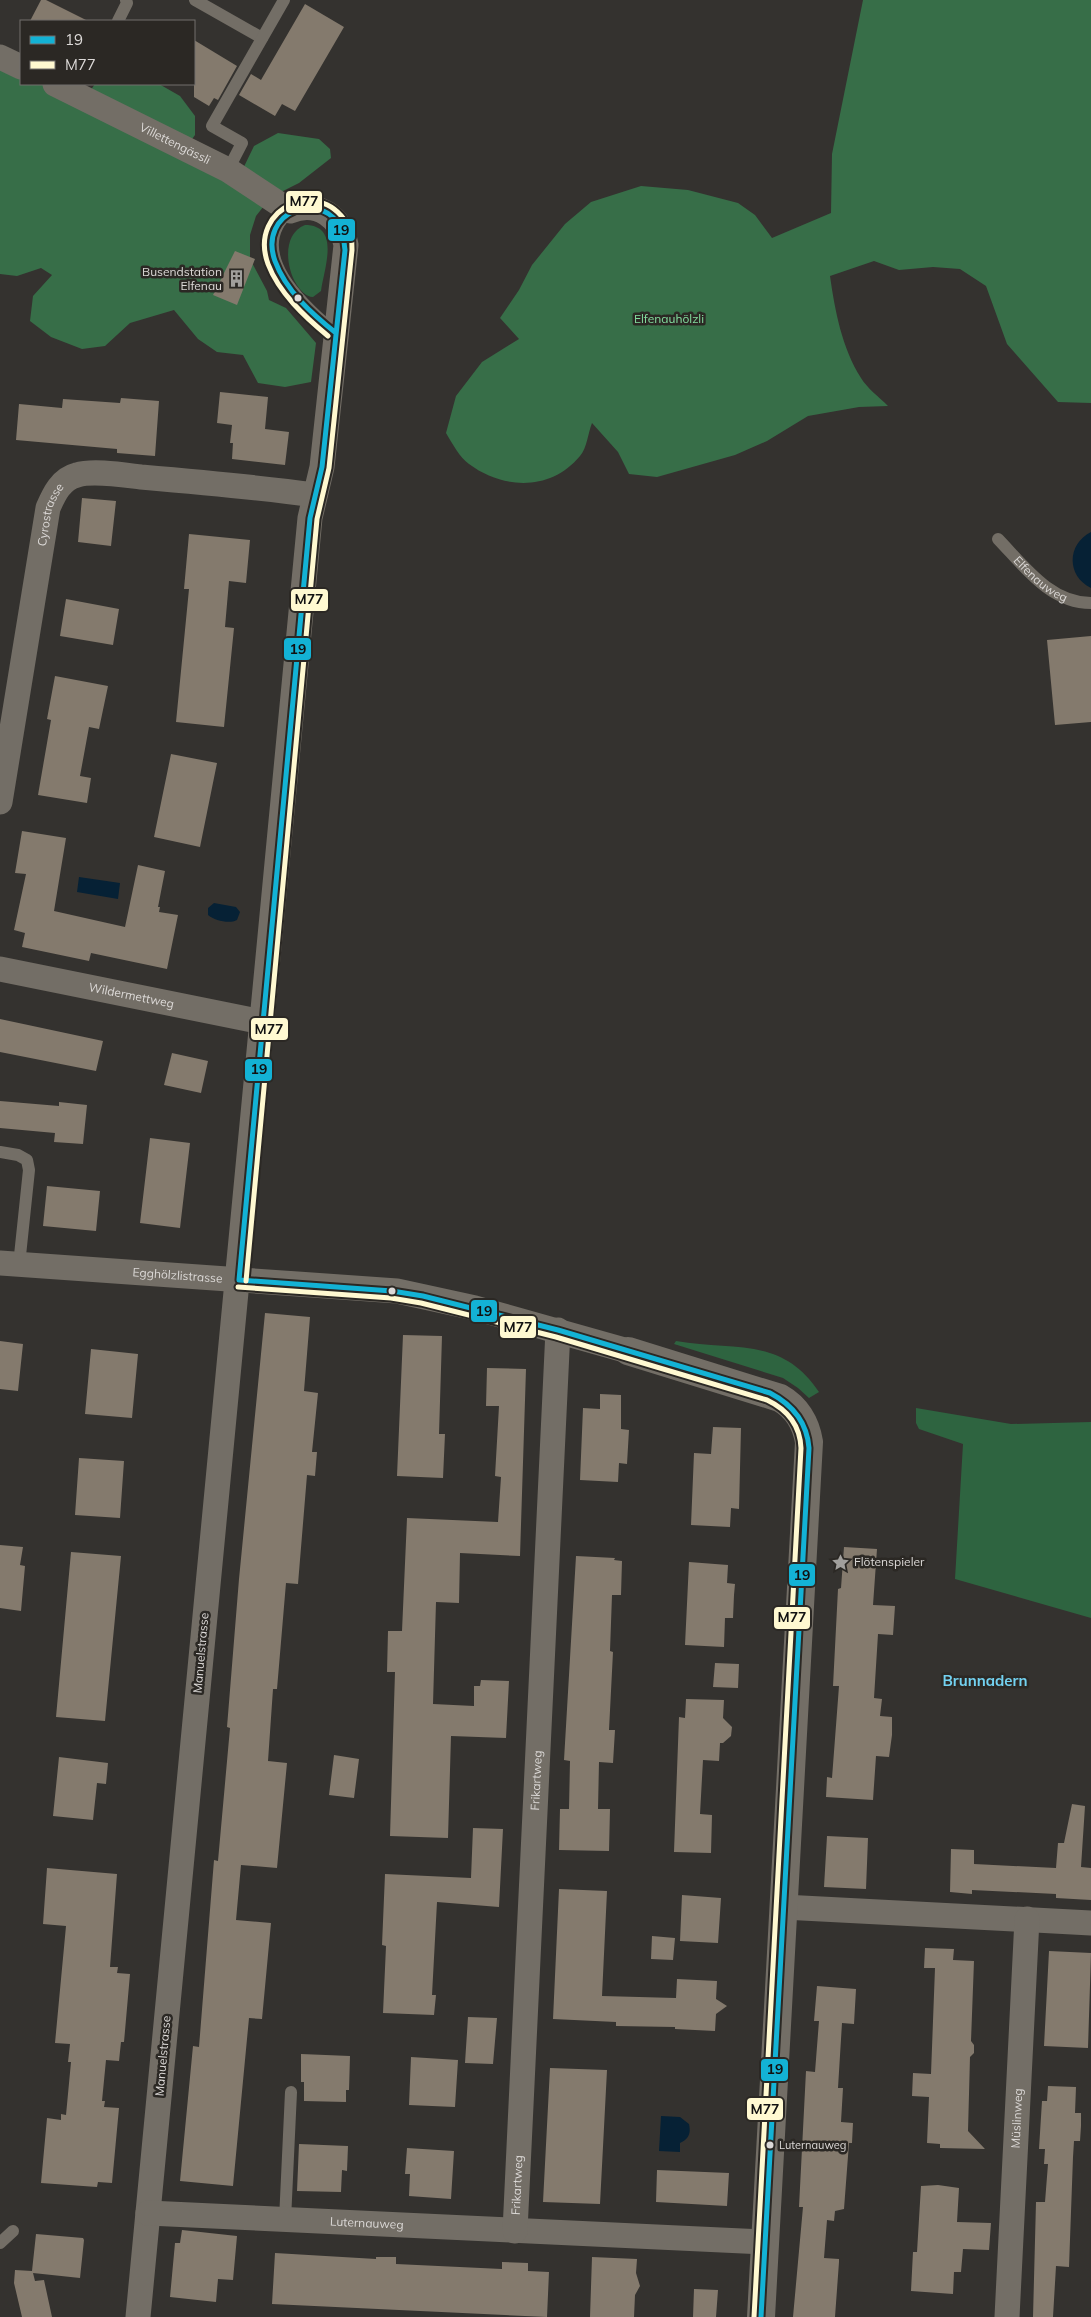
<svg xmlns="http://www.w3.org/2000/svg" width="1091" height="2317" viewBox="0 0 1091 2317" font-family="Mulish,sans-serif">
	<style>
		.green { fill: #2e6440 }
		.forest { fill: #376e48 }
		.water { fill: #062135 }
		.building { fill: #847a6d }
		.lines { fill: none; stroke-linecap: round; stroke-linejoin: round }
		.service { stroke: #736e66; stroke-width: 12 }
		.minor { stroke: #736e66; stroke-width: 25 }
		.tertiary { stroke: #736e66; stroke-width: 28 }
		.bus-1-casing { stroke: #2b2824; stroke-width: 9 }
		.bus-2-casing { stroke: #2b2824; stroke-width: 9 }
		.bus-1 { stroke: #13b2d5; stroke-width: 5 }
		.bus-2 { stroke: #fff9d1; stroke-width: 5 }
		.bus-dot { fill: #dcd9d7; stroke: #2b2824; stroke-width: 2 }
		.labels { text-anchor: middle; stroke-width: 5; stroke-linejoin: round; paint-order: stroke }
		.bus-label { font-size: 11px; fill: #dcd9d7; stroke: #2b2824; text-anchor: start }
		.street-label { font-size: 12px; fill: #dcd9d7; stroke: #2b2824 }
		.poi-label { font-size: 12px; fill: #dcd9d7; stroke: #2b2824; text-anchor: end }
		.park-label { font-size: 12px; fill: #84de9f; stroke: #2b2824 }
		.quarter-label { font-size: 15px; font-weight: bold; fill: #73d2f1; stroke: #2b2824 }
		.line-badge { stroke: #2b2824; stroke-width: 2 }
		.pale-badge-label { font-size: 14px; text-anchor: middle; font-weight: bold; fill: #111 }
	</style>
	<rect width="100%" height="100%" fill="#34322f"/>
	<path class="green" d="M305,225C341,225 324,269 321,291L313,297C291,295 274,237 305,225Z
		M676,1341C733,1351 782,1336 819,1392L809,1398L798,1388L783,1378L674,1344Z
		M916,1408L1011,1424L1091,1422V1618L955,1579L963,1444L919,1429L916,1423Z"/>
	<path class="forest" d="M863,0H1091V403L1058,402L1007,344L986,286L960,269L933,267L899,270L874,261L830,276C835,311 842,348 861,378C867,388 879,397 888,406L859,407L808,416L767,441L735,455L657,477L629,474L618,452L592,423C588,433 587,448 580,456C551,491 504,490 469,464C460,458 452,443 446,433L456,396L482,362L519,339L500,318L519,290L532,265L565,224L591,202L641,186L688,190L738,203L755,215L772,238L831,213L832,154Z
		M0,60L21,71V84H48L83,101L95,84H159L180,96L195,116V135L187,146L238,179L254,146L278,133L319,139L330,149L331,158L299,183L271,197L256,216L250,235V259L267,291L269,300L286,308L316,343L311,382L285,387L258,383L243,355L217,352L198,339L174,310L130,323L105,346L82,349L51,337L30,321L33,296L52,275L41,268L17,276L0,274Z"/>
	<path class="water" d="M1091,532V588C1066,576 1067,544 1091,532Z
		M79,877L120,883L118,899L77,892Z
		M214,903L236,907L240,912L237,920C230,924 215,921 208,915V908Z
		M661,2116L680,2117L689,2124C691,2133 689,2139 680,2143V2152L659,2151Z"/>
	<path class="building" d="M41,0H46L88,21H30Z
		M305,4L344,27L295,111L282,104L275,116L239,95L251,74L261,80Z
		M194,40L237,66L218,100L214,98L209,106L194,97Z
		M235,251L255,259L237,305L213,295Z
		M220,392L268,397L265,429L289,432L285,465L232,459L233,443H230L232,425L217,423Z
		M121,398L159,401L155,456L117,453V449L16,440L19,404L62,408L63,399L120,403Z
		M82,498L116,501L111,546L78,542Z
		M189,534L250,540L246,583L229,581L225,627L234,628L224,727L176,722L189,589H184Z
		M66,599L119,609L113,645L60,636Z
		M1091,636V722L1055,725L1047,640Z
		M55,676L108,686L99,729L89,727L80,776L91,778L87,803L38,795L51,720L47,719Z
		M171,754L217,763L200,847L154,837Z
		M22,831L66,838L54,911L125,927L138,865L165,871L158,907H160L159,912L178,915L167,969L91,953L89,961L22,947L25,933L14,930L26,874L15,873Z
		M0,1019L103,1041L96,1071L0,1052Z
		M172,1053L208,1061L201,1093L164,1085Z
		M0,1101L59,1106V1102L87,1105L83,1144L54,1142L55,1133L0,1128Z
		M150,1138L190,1143L180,1228L140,1223Z
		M47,1186L100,1191L96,1231L43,1226Z
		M265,1313L310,1317L304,1391L318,1393L312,1452H317L315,1476L307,1475L298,1584L286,1583L277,1689H273L268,1761L287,1763L277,1868L241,1865L236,1920L271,1923L262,2019L249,2018L233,2186L180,2181L193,2046L199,2047L214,1860L218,1861L230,1728L227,1727L239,1579Z
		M403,1335L442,1336L439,1434H445L443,1478L397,1476Z
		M0,1341L23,1344L18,1391L0,1389Z
		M91,1349L138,1354L132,1418L85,1414Z
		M487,1368L526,1369L520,1556L460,1553L459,1603L436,1602L433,1704L474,1706V1686H480L481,1680L509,1681L506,1738L451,1736L448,1838L390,1836L395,1672H387L388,1631H402L407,1518L498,1522L501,1477L495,1476L499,1406H486Z
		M600,1394L621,1395V1429L629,1430L627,1464L619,1463L618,1482L580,1480L583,1408L600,1409Z
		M713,1427L741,1428L739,1509L731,1508L730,1527L691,1525L694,1453L711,1454Z
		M79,1458L124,1461L120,1518L75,1515Z
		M0,1545L23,1547L20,1565L25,1566L21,1611L0,1608Z
		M844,1547L877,1549L873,1605L895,1606L893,1635L878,1634L874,1698L882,1699L880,1716L892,1717V1735L889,1757L876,1756L873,1800L826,1797L827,1777L832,1778L839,1686H833L838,1589L841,1588Z
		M71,1552L121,1556L105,1721L56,1717Z
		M576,1556L615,1558L614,1560L622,1561L621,1595H612L610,1651L613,1652L609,1730H615L613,1763L599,1762L598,1809H610L609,1851L559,1850L560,1809H569L570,1761L564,1760Z
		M689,1562L728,1565L727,1583L735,1584L734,1595L733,1618H725L724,1647L685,1645Z
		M715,1663L739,1664L738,1688L713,1687Z
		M686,1699L724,1700L723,1718L732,1727L731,1736L723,1743H720L719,1761L703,1760L700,1814L712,1815L711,1853L674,1852L679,1717L685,1718Z
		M334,1755L359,1759L354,1798L329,1795Z
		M59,1757L108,1763L106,1784L97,1783L93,1820L53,1816Z
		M1072,1804L1085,1806L1081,1867L1091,1868V1900L1056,1898V1894L972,1890V1894L950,1892L951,1849L974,1850V1864L1056,1868L1058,1843H1064Z
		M473,1828L503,1829L499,1907L437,1902L432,1995H436L434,2015L383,2013L386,1946L382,1945L385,1874L471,1878Z
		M827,1836L868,1838L866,1889L824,1887Z
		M47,1868L117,1874L110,1967H118L117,1973L130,1974L124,2042H121L119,2061L106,2060L102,2101H105L104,2107L119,2108L112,2183L98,2182L97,2187L41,2183L47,2118L61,2120V2114L66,2115L71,2062H68L70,2044L55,2043L66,1926L43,1924Z
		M559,1889L607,1891L602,1996L676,1998L677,1979L717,1981L716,1999L727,2006L716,2014L715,2031L675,2029V2027L616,2026V2022L553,2019Z
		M682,1895L721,1898L718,1943L680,1941Z
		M652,1936L675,1938L673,1960L651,1959Z
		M925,1948L954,1949L953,1960L974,1961L971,2041L974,2045V2053L970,2057L968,2131L985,2149L940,2148V2144L927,2143L929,2097L912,2096L913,2073L931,2074L935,1968H924Z
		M1049,1951L1091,1953L1088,2048L1044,2046Z
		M817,1986L856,1989L854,2024L842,2023L838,2088H843L841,2122L853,2123L852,2143H849L844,2209L835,2211L834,2221L827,2220L824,2258L839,2259V2262L835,2317H793L803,2207H799L806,2071L815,2072L819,2021H814Z
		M468,2017L497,2018L493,2064L465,2063Z
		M301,2054L350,2056L349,2090H346V2102L304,2101V2082H301Z
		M411,2057L458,2060L455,2107L409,2105Z
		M550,2068L607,2070L600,2204L543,2202Z
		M1048,2086L1076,2087L1075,2113H1081V2126L1080,2141H1074L1073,2157L1069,2267L1056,2266L1053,2317H1033L1036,2202H1045L1048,2164H1044L1045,2149H1039L1042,2101H1047Z
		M299,2144L348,2146L347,2171L342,2170L341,2192L297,2191Z
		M407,2148L454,2151L451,2199L409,2196L410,2174H405Z
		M657,2170L729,2173L727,2206L656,2202Z
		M938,2185L959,2188L957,2222L991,2223L989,2250L963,2249L961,2272H954L953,2294L911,2291L913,2252H917L921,2186Z
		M182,2230L237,2236L233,2280L218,2279L216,2302L170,2297L175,2243H180Z
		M36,2234L83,2238L84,2240L80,2278L33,2273L35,2281L44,2280L52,2317H22L14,2283L15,2270L32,2271Z
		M275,2253L376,2259V2257H396V2264L502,2269V2262L528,2263V2271L549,2272L547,2317L272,2304Z
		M592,2257L637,2259L636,2273L640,2286L635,2295L634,2317H590Z
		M694,2289L718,2290L716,2317H693Z"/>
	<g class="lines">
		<g class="service">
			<path d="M195,0L262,38"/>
			<path d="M118,21L127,3L126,0"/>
			<path d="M228,170L242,143L212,126L284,0"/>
			<path d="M290,211C243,251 303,306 336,333"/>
			<path id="s1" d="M998,539C1024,566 1050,603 1091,603"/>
			<path d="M0,1152L18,1155L27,1160L29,1170L19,1265"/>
			<path d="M285,2220L291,2092"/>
			<path d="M0,2243L13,2231"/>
		</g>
		<g class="minor">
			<path d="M0,57L21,67"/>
			<path id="s2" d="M55,84L228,170L290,211C318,200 341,217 346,245L322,467L310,518L138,2317"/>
			<path id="s3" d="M0,802L48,508C54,494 61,479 77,475C93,470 124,475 141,477C199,482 257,487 315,495"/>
			<path id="s4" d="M0,969L262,1022"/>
			<path id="s5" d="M0,1263L397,1291L475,1308L628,1351"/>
			<path d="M783,1907L1091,1923"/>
			<path id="s6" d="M148,2213L765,2242"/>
			<path id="s7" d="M515,2231L558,1330"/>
			<path id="s8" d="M1007,2317L1027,1919"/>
		</g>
		<path class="tertiary" d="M628,1351L780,1398C796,1407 806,1423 809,1442L761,2317"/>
		<defs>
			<path id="bus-1" d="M239,1280L392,1291L423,1296L558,1330L770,1393C793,1405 807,1422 809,1448L761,2317
				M239,1280L310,518L322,467L345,250C344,244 344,237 342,231C324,187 257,211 275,261C286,291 312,314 336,333"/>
			<path id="bus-2" d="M246,1281L317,519L329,468L352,250C352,243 352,234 349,228C324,175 247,206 268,264C279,293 305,317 328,336
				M238,1287L391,1298L421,1303L556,1337L767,1400C788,1410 800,1425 801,1448L754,2317"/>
		</defs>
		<use href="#bus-1" class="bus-1-casing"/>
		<use href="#bus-2" class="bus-2-casing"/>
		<use href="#bus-1" class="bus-1"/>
		<use href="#bus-2" class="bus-2"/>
	</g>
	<defs>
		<symbol id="building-bare" viewBox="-9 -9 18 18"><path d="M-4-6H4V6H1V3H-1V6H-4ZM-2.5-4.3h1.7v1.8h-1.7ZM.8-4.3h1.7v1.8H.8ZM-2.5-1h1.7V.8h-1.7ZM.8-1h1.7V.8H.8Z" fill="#a19f9c" stroke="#2b2824" stroke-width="2.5" paint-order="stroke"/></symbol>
		<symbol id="sight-bare" viewBox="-9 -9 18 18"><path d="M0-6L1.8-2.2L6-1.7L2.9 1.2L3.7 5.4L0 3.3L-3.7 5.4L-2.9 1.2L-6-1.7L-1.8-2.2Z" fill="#a19f9c" stroke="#2b2824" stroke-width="2.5" paint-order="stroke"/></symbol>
	</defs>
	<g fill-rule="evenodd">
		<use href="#building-bare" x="224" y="266" width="25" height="25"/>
		<use href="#sight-bare" x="828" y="1550" width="25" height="25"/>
	</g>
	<g class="bus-dot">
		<circle cx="298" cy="298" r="4.5"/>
		<circle cx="392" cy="1291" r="4.5"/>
		<circle cx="770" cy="2145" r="4.5"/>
	</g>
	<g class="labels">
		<g class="bus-label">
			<text x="779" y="2149">Luternauweg</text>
		</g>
		<g class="street-label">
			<text dy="4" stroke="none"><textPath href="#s2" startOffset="134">Villettengässli</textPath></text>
			<text dy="4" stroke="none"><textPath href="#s3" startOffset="292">Cyrostrasse</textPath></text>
			<text dy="4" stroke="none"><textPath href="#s1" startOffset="59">Elfenauweg</textPath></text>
			<text dy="4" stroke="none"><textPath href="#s4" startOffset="134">Wildermettweg</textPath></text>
			<text dy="4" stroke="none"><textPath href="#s5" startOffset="178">Egghölzlistrasse</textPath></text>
			<text transform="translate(201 1653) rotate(-85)" y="4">Manuelstrasse</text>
			<text dy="4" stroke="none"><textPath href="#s7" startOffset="451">Frikartweg</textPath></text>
			<text transform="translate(163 2056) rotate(-85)" y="4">Manuelstrasse</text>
			<text dy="4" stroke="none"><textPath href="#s8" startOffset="199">Müslinweg</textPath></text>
			<text dy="4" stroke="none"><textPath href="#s7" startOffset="46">Frikartweg</textPath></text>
			<text dy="4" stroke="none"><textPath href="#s6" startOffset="219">Luternauweg</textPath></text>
		</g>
		<g class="poi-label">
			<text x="222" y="276">Busendstation<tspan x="222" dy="14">Elfenau</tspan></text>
			<text x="854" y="1566" text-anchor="start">Flötenspieler</text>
		</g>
		<g class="park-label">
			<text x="669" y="323">Elfenauhölzli</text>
		</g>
		<g class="quarter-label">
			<text x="985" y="1686">Brunnadern</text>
		</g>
	</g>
	<g class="line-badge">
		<rect x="285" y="190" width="38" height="24" rx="5" fill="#fff9d1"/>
		<rect x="327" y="218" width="29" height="24" rx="5" fill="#13b2d5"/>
		<rect x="290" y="588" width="39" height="24" rx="5" fill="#fff9d1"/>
		<rect x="283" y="637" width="29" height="24" rx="5" fill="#13b2d5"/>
		<rect x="250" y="1017" width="39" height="24" rx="5" fill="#fff9d1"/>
		<rect x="244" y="1058" width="29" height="24" rx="5" fill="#13b2d5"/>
		<rect x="470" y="1299" width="28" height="24" rx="5" fill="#13b2d5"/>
		<rect x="499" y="1315" width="38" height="24" rx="5" fill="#fff9d1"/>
		<rect x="788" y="1563" width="28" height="24" rx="5" fill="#13b2d5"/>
		<rect x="773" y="1606" width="38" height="24" rx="5" fill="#fff9d1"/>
		<rect x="760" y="2058" width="29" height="24" rx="5" fill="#13b2d5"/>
		<rect x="746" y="2097" width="38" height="24" rx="5" fill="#fff9d1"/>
	</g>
	<g class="pale-badge-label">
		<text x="304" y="206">M77</text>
		<text x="341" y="235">19</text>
		<text x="309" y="604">M77</text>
		<text x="298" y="654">19</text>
		<text x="269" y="1034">M77</text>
		<text x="259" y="1074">19</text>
		<text x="484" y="1316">19</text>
		<text x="518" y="1332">M77</text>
		<text x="802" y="1580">19</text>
		<text x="792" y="1622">M77</text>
		<text x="775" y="2074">19</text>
		<text x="765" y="2114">M77</text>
	</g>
	<rect x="20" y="20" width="175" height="65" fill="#2b2824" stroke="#726f6c"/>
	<rect x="30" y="36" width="25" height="8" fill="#13b2d5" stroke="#726f6c"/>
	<text x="65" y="45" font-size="15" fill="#dcd9d7">19</text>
	<rect x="30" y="61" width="25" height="8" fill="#fff9d1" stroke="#726f6c"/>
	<text x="65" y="70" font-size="15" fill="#dcd9d7">M77</text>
</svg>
